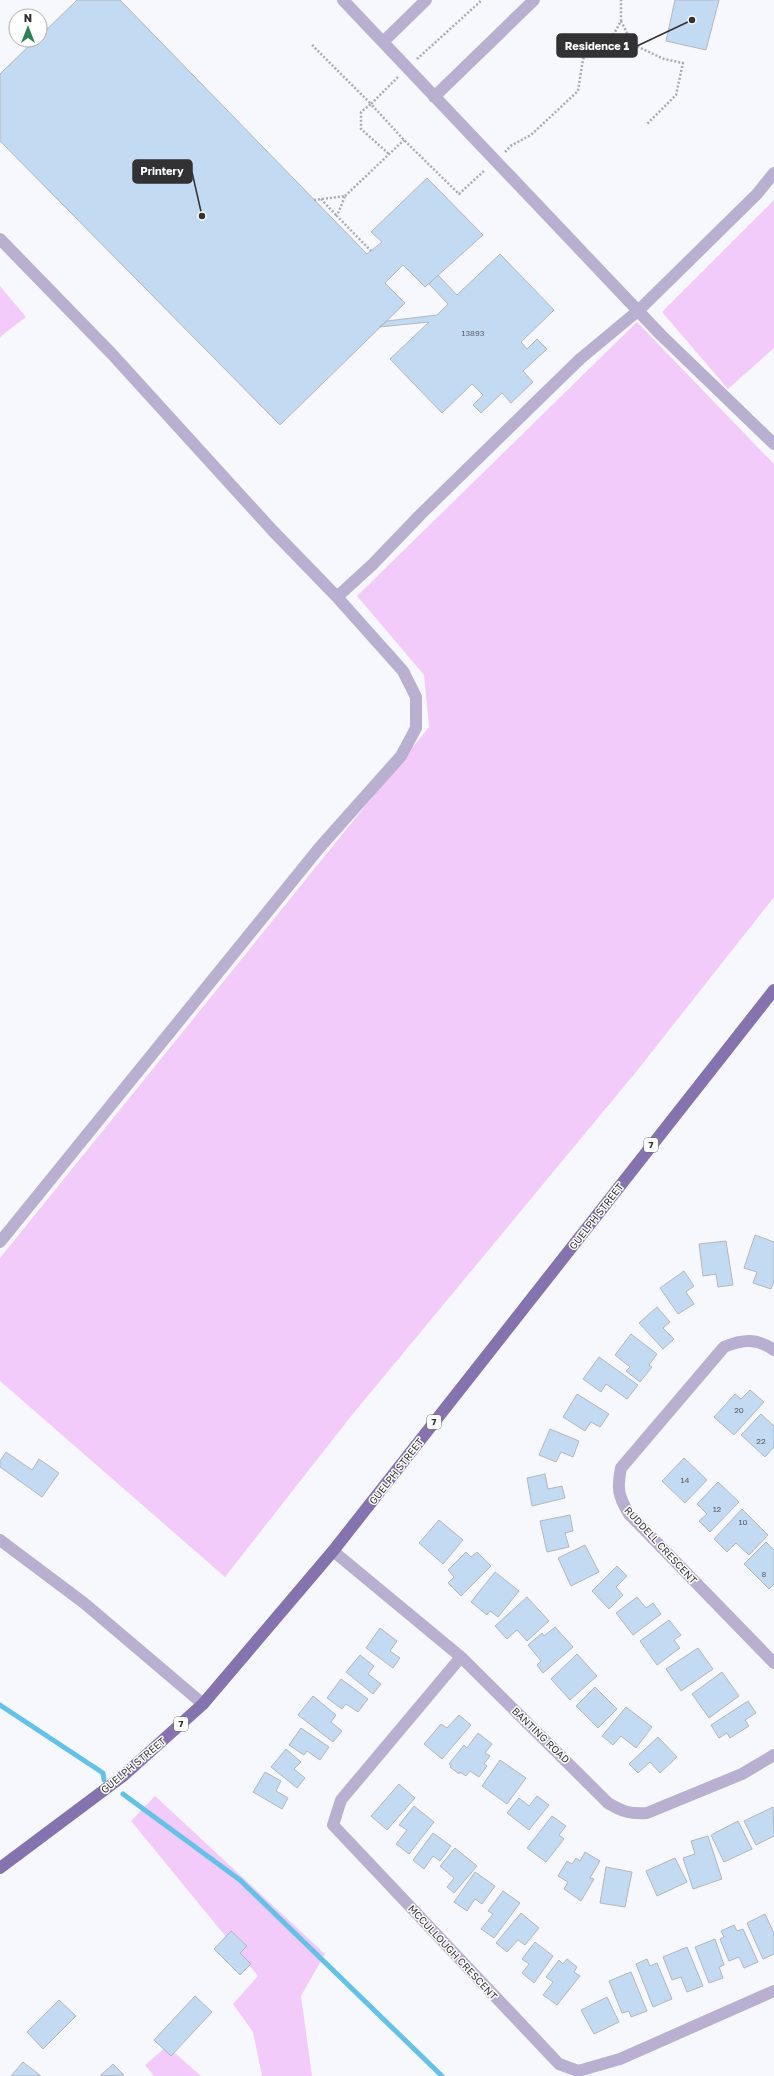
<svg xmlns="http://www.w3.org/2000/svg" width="774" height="2076" viewBox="0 0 774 2076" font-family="'Golos Text',sans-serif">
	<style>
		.green { fill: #f2cbfb }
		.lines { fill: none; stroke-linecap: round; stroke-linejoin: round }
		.stream { stroke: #63c2e9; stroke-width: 5 }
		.building { fill: #c3daf3; stroke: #b3b7bc }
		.path { stroke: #aaabaf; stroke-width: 2.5; stroke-dasharray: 2 2; stroke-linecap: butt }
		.minor { stroke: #b9b0d1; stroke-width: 12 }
		.major { stroke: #8473ae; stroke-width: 12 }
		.labels { text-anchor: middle; stroke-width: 3; stroke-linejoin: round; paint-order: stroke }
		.number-label { font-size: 8px; fill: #565c64 }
		.shield { fill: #fff; stroke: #707071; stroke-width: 1 }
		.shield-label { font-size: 9px; font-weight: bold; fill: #323234 }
		.street-label { font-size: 10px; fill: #323234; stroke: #fff }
		.leader { fill: none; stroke: #323234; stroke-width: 1.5 }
		.callout-dot { fill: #323234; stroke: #fff; stroke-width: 1.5 }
		.callout { fill: #323234; stroke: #323234; stroke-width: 1.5 }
		.callout-label { font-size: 11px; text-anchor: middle; font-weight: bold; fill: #fff }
	</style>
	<rect width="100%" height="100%" fill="#f7f8fe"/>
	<path class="green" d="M774,200V348L728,389L662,312Z
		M0,286L26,317L0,337Z
		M637,322L774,464V897L636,1072L352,1415L225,1577L0,1381V1258L429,727L424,675L357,596Z
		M155,1796L325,1954L301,1996L312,2076H262L253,2032L233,2004L258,1976L131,1821Z
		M167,2046L201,2076H154L145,2065Z"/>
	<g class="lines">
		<path class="stream" d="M0,1705L103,1773L104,1780
			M123,1794L240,1880L442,2076"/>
	</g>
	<path class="building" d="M77,0H120L367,254L382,242L371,232L427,178L483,235L425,287L403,265L385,283L405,303L280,425L0,141V74L35,40H40V36Z
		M675,0H719L706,50L666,41Z
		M500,254L554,310L521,342L527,349L537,339L547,349L523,371L533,382L511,403L502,393L481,413L473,405L483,395L472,384L442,413L390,359L429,322L379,327L387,321L437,315L448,304L429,284L438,275L457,295Z
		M755,1235L774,1242V1281L771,1289L753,1283L757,1272L744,1268Z
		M726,1241L733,1285L718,1287L716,1274L703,1276L699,1244Z
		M684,1271L694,1286L686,1292L694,1304L678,1314L660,1288Z
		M657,1307L670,1322L663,1328L674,1339L663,1349L639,1323Z
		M631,1334L657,1354L649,1365L652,1367L640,1382L626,1371L630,1367L615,1355Z
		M599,1357L638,1385L627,1399L606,1384L601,1392L583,1379Z
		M750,1390L764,1402L734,1435L714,1417L735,1394L741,1399Z
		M577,1394L609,1414L600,1427L591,1422L585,1431L563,1417Z
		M761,1414L774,1426V1447L765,1457L741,1435Z
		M550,1429L579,1441L573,1457L561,1452L556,1462L539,1455Z
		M6,1452L32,1470L39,1459L59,1473L42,1497L0,1467V1461Z
		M684,1458L707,1480L685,1503L662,1481Z
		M545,1474L548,1489L562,1486L565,1498L532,1506L527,1478Z
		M718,1482L739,1502L710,1532L699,1521L707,1514L697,1504Z
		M742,1509L768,1535L749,1555L736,1543L727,1552L714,1539Z
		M570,1515L573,1531L565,1533L569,1547L547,1552L540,1521Z
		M439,1520L463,1540L443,1564L419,1543Z
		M766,1542L774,1550V1584L769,1589L744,1564Z
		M585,1545L599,1572L571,1586L558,1558Z
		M466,1552L471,1557L477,1552L491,1566L461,1596L448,1583L454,1577L448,1570Z
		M617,1566L627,1576L616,1587L623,1595L609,1609L592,1591Z
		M495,1572L519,1591L498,1617L490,1611L487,1615L471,1602Z
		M527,1597L549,1621L527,1641L517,1630L507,1639L495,1626Z
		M637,1597L646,1608L653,1603L661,1614L633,1635L616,1613Z
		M669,1620L681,1635L674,1640L680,1648L657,1665L640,1641Z
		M555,1627L573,1647L543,1673L537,1665L541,1661L528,1645L542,1633L544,1636Z
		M380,1628L397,1641L390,1651L400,1658L393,1668L366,1648Z
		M698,1648L713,1669L681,1691L666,1669Z
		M577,1654L597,1676L570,1700L551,1679Z
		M360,1655L374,1666L368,1674L381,1684L373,1694L346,1672Z
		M722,1672L739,1696L709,1718L692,1694Z
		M341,1679L368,1699L358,1712L346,1704L342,1709L327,1698Z
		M595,1687L617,1709L598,1728L576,1706Z
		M313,1696L336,1715L331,1722L342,1731L333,1742L298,1715Z
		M748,1701L756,1713L745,1720L749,1726L730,1738L727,1733L719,1738L711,1725Z
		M626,1707L652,1727L636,1748L621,1736L613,1745L602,1736Z
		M459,1715L471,1725L442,1759L424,1744L441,1724L447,1728Z
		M301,1728L329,1747L320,1760L307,1751L304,1755L289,1745Z
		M478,1733L492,1744L485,1753L490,1756L484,1764L487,1766L479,1777L470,1771L466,1776L460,1772L459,1774L450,1767L451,1765L449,1764L464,1745L467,1748Z
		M658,1737L677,1757L660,1773L650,1762L638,1773L629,1764Z
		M286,1749L301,1762L294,1769L305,1778L297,1788L271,1767Z
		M500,1760L526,1778L507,1804L482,1786Z
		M265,1772L281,1781L276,1791L288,1798L282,1809L253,1792Z
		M399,1784L415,1798L387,1830L371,1816Z
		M537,1796L549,1805L529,1830L507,1813L519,1798L529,1806Z
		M414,1806L434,1822L409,1854L396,1844L407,1830L399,1825Z
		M773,1807L774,1836L756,1845L744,1821Z
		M552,1816L566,1826L559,1835L564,1839L546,1862L527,1848Z
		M738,1821L752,1849L724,1862L711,1835Z
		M433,1833L451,1846L440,1861L433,1856L424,1869L413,1860Z
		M708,1836L722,1879L693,1889L683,1858L695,1854L691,1841Z
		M455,1848L477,1866L454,1893L447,1887L454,1878L440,1866Z
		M585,1852L600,1861L590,1878L594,1879L581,1901L564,1889L568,1882L558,1876L567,1861L572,1864L576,1858L580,1861Z
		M675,1858L687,1882L657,1896L646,1871Z
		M606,1867L632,1872L625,1907L600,1903Z
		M475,1872L495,1886L482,1904L475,1899L467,1911L454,1902Z
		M503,1891L520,1903L494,1938L481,1929L493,1914L488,1911Z
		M521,1913L539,1928L525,1945L518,1940L507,1952L496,1943Z
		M765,1914L774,1933V1954L763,1959L747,1923Z
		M734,1925L737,1931L743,1929L758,1962L744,1968L739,1957L729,1961L720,1939L724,1937L721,1931Z
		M231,1931L247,1946L240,1953L251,1964L240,1975L214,1949Z
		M715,1939L724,1965L719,1967L723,1978L709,1983L695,1947Z
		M535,1942L553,1956L534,1983L522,1973L529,1964L522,1959Z
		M687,1947L703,1986L687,1992L681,1977L672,1980L663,1957Z
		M567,1959L577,1967L574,1972L580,1976L557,2005L543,1995L553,1982L546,1977L559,1960L563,1964Z
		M647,1959L650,1966L657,1963L672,1999L653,2007L636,1964Z
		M631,1972L647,2011L631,2017L629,2011L622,2013L609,1981Z
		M195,1996L212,2012L171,2056L154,2040Z
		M607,1997L619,2022L594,2034L581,2010Z
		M59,2000L76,2016L43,2049L27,2032Z
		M23,2062L41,2076H11Z
		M113,2064L124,2075L100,2076Z"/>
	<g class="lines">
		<path class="path" d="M621,21L633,45
			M610,41L634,45L664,59L683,63L676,95L646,125
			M312,45L371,104L361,112V129L389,154
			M417,59L482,0
			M398,77L371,104L404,140L459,194L485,170
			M505,152L512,145L531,135L578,91L583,59L596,46L610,41L621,21V0
			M345,196L404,140
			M321,199L337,216
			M314,200L345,196L337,216L371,251"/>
		<path class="minor" d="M343,0L661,335L774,444
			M383,42L426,0
			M434,97L534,0
			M0,239L111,353L273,531L337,597L373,564L421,514L580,359L639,310L757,194L774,173
			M0,1242L320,847L401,756L416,728V697L403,671L337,597
			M774,1350C757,1338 743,1339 724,1347L621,1468C617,1488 618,1496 629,1514L774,1663
			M0,1540L84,1603L203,1704
			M333,1551L461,1657L608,1803C623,1812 630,1814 647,1813L742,1774L774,1755
			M461,1657L341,1800L333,1825L559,2064L578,2071L620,2059L774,1991"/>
		<path class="major" d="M0,1868L123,1776L203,1704L333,1551L774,990"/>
	</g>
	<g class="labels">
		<g class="number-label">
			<text x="473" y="336">13893</text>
			<text x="739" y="1413">20</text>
			<text x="761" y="1444">22</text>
			<text x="685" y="1483">14</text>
			<text x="717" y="1512">12</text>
			<text x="743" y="1525">10</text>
			<text x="764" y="1577">8</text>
		</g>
		<g class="shield">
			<rect x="644" y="1138" width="14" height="14" rx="3"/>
			<rect x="427" y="1415" width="14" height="14" rx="3"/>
			<rect x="174" y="1717" width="14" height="14" rx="3"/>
		</g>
		<g class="shield-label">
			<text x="651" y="1148">7</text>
			<text x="434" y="1425">7</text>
			<text x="181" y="1727">7</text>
		</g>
		<g class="street-label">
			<text transform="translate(596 1216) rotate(-52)" y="4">GUELPH STREET</text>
			<text transform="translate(396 1471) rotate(-52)" y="4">GUELPH STREET</text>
			<text transform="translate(661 1545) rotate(47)" y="4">RUDDELL CRESCENT</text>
			<text transform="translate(541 1735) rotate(44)" y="4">BANTING ROAD</text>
			<text transform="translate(133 1765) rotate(-40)" y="4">GUELPH STREET</text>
			<text transform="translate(453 1952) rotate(47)" y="4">MCCULLOUGH CRESCENT</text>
		</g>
	</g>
	<path class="leader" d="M692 20L637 46M202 216L192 172"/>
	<g class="callout-dot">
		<circle cx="692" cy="20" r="4"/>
		<circle cx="202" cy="216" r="4"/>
	</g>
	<g class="callout">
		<rect x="557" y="34" width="80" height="23" rx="4"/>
		<rect x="133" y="160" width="59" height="23" rx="4"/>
	</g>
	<g class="callout-label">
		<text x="597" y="50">Residence 1</text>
		<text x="162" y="175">Printery</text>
	</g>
	<g transform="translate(28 28)"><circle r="19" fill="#ffffff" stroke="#adadae"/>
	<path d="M0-3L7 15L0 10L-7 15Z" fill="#2a8257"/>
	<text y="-6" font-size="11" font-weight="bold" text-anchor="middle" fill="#323234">N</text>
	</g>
</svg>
